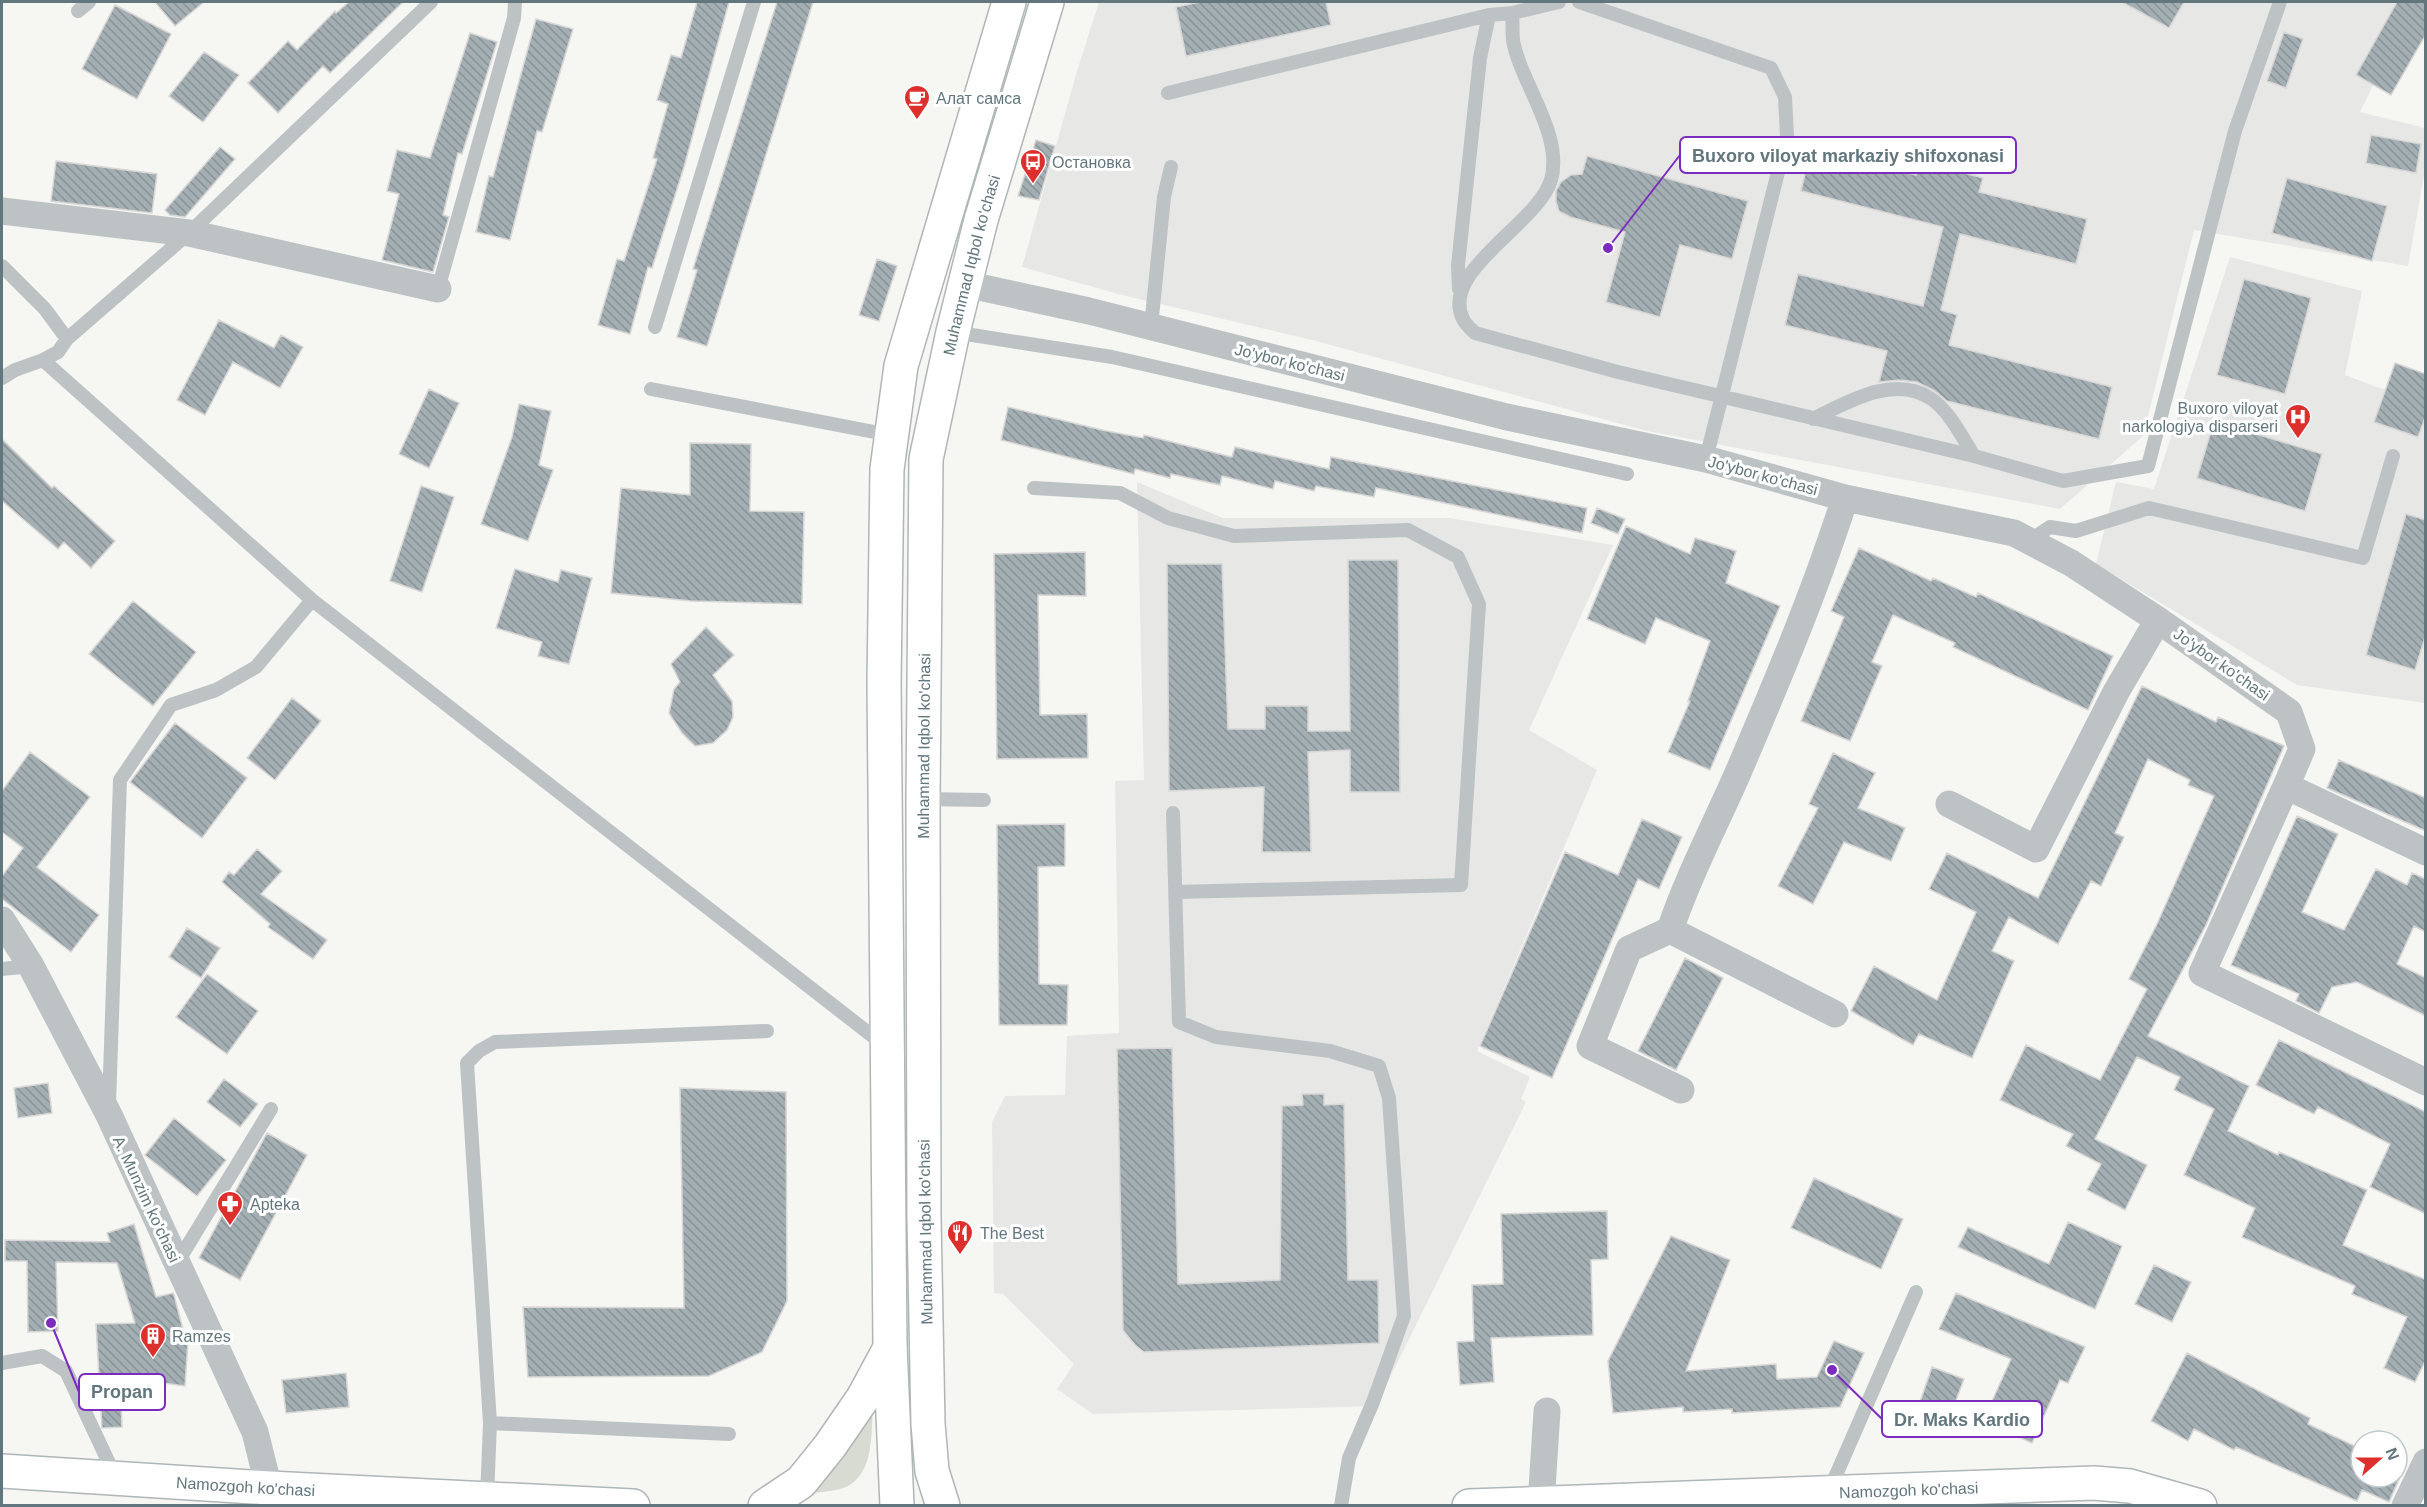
<svg xmlns="http://www.w3.org/2000/svg" width="2427" height="1507" viewBox="0 0 2427 1507" font-family="Helvetica,sans-serif">
	<style>
		.built { fill: #e7e7e6 }
		.grass { fill: #d7dbd2 }
		.building { fill: url(#building-back-hatch); stroke: #d8d7d6; stroke-width: 1.5 }
		.lines { fill: none; stroke-linecap: round; stroke-linejoin: round }
		.secondary-casing { stroke: #adb6b8; stroke-width: 36 }
		.primary-casing { stroke: #afb6b8; stroke-width: 36 }
		.lane { stroke: #bdc3c5; stroke-width: 14 }
		.street { stroke: #bdc3c5; stroke-width: 27 }
		.secondary { stroke: #fff; stroke-width: 33 }
		.primary { stroke: #fff; stroke-width: 33 }
		.labels { text-anchor: middle; stroke-width: 6; stroke-linejoin: round; paint-order: stroke }
		.poi-label { font-size: 16px; fill: #62777d; stroke: #fff; text-anchor: start }
		.street-label { font-size: 16px; fill: #62777d; stroke: #fff }
		.leader { fill: none; stroke: #7b2cbf; stroke-width: 2 }
		.callout-dot { fill: #7b2cbf; stroke: #fff; stroke-width: 2 }
		.callout { fill: #fff; stroke: #7b2cbf; stroke-width: 2 }
		.callout-label { font-size: 18px; text-anchor: middle; font-weight: bold; fill: #62777d }
	</style>
	<defs>
		<pattern id="building-back-hatch" width="6" height="6" patternUnits="userSpaceOnUse" patternTransform="scale(1.5)"><rect width="6" height="6" fill="#a4afb3"/><path d="M-1 5l2 2M0 0l6 6M5-1l2 2" fill="none" stroke="#899397"/></pattern>
	</defs>
	<rect width="100%" height="100%" fill="#f6f6f3"/>
	<path class="built" d="M1099,2H2414L2360,112L2425,128V169L2408,266L2194,230L2143,436L2060,509L1647,431L1316,341L1122,295L1022,267L1077,71Z
		M2230,257L2362,291L2345,375L2379,388L2425,398V703L2297,685L2096,564L2116,482L2154,489Z
		M1137,482L1223,518H1449L1613,545L1529,730L1597,770L1477,1051L1530,1077L1521,1099L1526,1102L1376,1406L1093,1414L1057,1389L1074,1364L1003,1294L994,1293L992,1122L1005,1096L1065,1095L1067,1036L1119,1033L1115,781L1144,780Z"/>
	<path class="grass" d="M873,1402C871,1430 876,1480 840,1489C829,1492 817,1492 807,1494Z"/>
	<path class="building" d="M155,2H204L175,26Z
		M349,2H403L330,73L323,66L278,113L248,83L288,41L297,50L335,11L336,13Z
		M697,2H729L684,167L652,268L648,267L630,334L598,325L617,259L624,261L657,159L653,158L668,104L657,100L671,55L681,58Z
		M777,2H813L707,346L677,337L697,270L693,269Z
		M1200,2H1326L1331,25L1186,56L1176,7Z
		M2122,2H2184L2169,28Z
		M2397,2H2426V34L2391,95L2356,75Z
		M115,5L171,34L137,99L82,69Z
		M536,19L573,29L542,132L537,131L510,240L476,232L489,176L493,177Z
		M2284,32L2303,39L2286,88L2267,81Z
		M470,33L497,42L462,154L458,153L443,215L449,217L433,272L382,260L399,194L387,191L397,150L430,158Z
		M204,52L239,75L203,122L169,96Z
		M2371,135L2421,144L2416,173L2366,163Z
		M1036,140L1055,146L1039,200L1018,196Z
		M220,147L235,159L185,217L170,215L165,210Z
		M1811,148L1916,175L1919,161L1983,178L1979,192L2087,219L2076,264L1960,234L1941,310L1957,315L1949,345L2112,387L2099,439L1947,401L1935,391L1917,382L1900,380L1879,382L1887,351L1785,325L1798,274L1923,306L1943,227L1801,191Z
		M1587,156L1748,201L1732,259L1680,245L1660,317L1606,302L1625,232L1570,217L1559,211L1556,202V191L1561,182L1571,175L1582,174Z
		M56,161L157,174L152,213L51,201Z
		M2287,178L2387,206L2372,261L2272,233Z
		M877,259L897,266L879,321L859,315Z
		M2244,279L2311,298L2285,394L2217,375Z
		M219,320L274,348L281,335L303,347L280,388L233,362L205,415L177,400Z
		M2395,363L2426,374V415L2418,437L2374,422Z
		M429,389L459,403L429,468L399,454Z
		M519,404L551,411L539,465L553,470L528,541L481,524L512,437Z
		M1008,407L1102,430L1143,438L1144,435L1232,457L1235,447L1329,469L1331,457L1587,508L1582,533L1376,488L1374,497L1316,486L1314,491L1275,481L1273,489L1222,476L1220,485L1171,474L1170,478L1135,469L1134,474L1001,440Z
		M2214,421L2322,454L2305,511L2197,478Z
		M2,439L52,488L54,486L115,541L91,568L64,542L58,549L2,501Z
		M690,443L751,444L750,511L804,512L802,604L691,601L611,593L621,488L690,495Z
		M421,486L454,497L422,592L390,581Z
		M1597,508L1625,519L1618,534L1591,523Z
		M2406,514L2426,520V634L2415,670L2366,655Z
		M1626,526L1690,554L1695,538L1736,551L1726,583L1780,606L1710,770L1668,752L1690,701H1688L1710,641L1656,618L1645,644L1587,619Z
		M1859,548L1931,581L1933,578L1976,597L1978,593L2113,656L2088,710L1953,647L1955,643L1893,615L1872,662L1882,666L1850,741L1801,721L1844,617L1831,611Z
		M1085,552L1086,596L1038,595L1040,715L1087,714L1088,758L997,759L994,554Z
		M1348,560H1398L1400,792H1350V750L1308,752L1311,852H1262L1264,787L1169,791L1167,564H1222L1228,729H1265V706H1308V731H1350Z
		M515,569L558,582L561,570L592,578L569,664L538,656L542,642L496,628Z
		M133,601L196,652L153,706L89,654Z
		M706,627L734,655L713,675L732,701L733,717L727,730L713,743L695,746L682,733L669,713L674,689L680,682L671,664Z
		M2142,686L2216,722L2218,717L2284,746L2206,925L2148,1036L2249,1086L2228,1131L2278,1155L2279,1152L2367,1190L2343,1245L2424,1279L2426,1276V1359L2415,1382L2384,1368L2407,1317L2352,1294L2355,1286L2242,1237L2255,1208L2184,1175L2214,1109L2174,1090L2180,1077L2137,1057L2095,1139L2147,1165L2125,1210L2087,1190L2101,1164L2066,1146L2073,1134L2000,1100L2026,1045L2100,1080L2147,989L2129,979L2157,924L2214,796L2188,785L2190,780L2148,759L2115,833L2124,837L2101,886L2091,881L2058,944L2009,917L1992,951L2014,961L1972,1058L1919,1034L1913,1045L1851,1011L1874,966L1937,1000L1976,912L1929,889L1947,853L2038,898Z
		M292,698L321,721L275,780L247,758Z
		M175,723L247,778L202,838L130,782Z
		M30,752L90,797L37,867L99,915L71,952L2,899V876L23,848L2,832V791Z
		M1833,753L1875,773L1858,808L1905,828L1891,861L1844,842L1813,904L1778,886L1818,808L1809,804Z
		M2339,760L2426,798V831L2327,788Z
		M2297,816L2338,834L2302,912L2344,930L2376,869L2407,885L2412,873L2426,879V932L2414,926L2397,964L2426,978V1016L2357,982L2332,987L2319,1013L2296,1001L2299,994L2231,965Z
		M1642,819L1682,837L1659,889L1638,879L1552,1078L1480,1046L1565,852L1618,875Z
		M1065,824V866L1038,867L1039,984L1068,985L1067,1025H999L997,825Z
		M257,849L282,871L261,894L327,940L313,959L268,927L270,924L222,882L229,872L234,875Z
		M187,928L220,948L201,978L169,957Z
		M1685,958L1723,978L1676,1070L1638,1051Z
		M207,974L258,1011L227,1054L176,1017Z
		M2279,1040L2426,1112V1214L2370,1187L2390,1144L2318,1107L2314,1114L2256,1085Z
		M1172,1048L1178,1284L1280,1280L1282,1106L1303,1105L1302,1094H1324V1105L1344,1104L1348,1280H1378L1379,1343L1144,1352L1135,1345L1123,1330L1117,1049Z
		M224,1079L258,1104L240,1127L207,1102Z
		M48,1083L52,1113L18,1118L14,1088Z
		M680,1088L786,1092L787,1301L762,1352L709,1376L528,1377L523,1307L684,1308Z
		M174,1118L226,1160L197,1196L145,1155Z
		M267,1133L307,1155L240,1280L199,1258Z
		M1814,1178L1903,1219L1881,1269L1791,1228Z
		M1607,1211L1608,1259L1591,1260L1593,1335L1491,1338L1494,1382L1460,1385L1457,1342L1474,1341L1472,1285L1503,1284L1501,1214Z
		M2068,1222L2122,1246L2095,1309L1958,1247L1968,1227L2049,1264Z
		M134,1224L156,1297L173,1293L174,1295L186,1341H188L185,1386L120,1377L122,1427L102,1428L96,1324L135,1323L117,1263L56,1262L58,1331L28,1332L27,1261H5V1240L110,1242L107,1233Z
		M1671,1236L1730,1260L1686,1371L1776,1364L1777,1379L1817,1377L1834,1341L1864,1353L1840,1407L1732,1413V1409L1683,1412V1407L1613,1413L1608,1361Z
		M2154,1265L2191,1282L2172,1322L2135,1304Z
		M1956,1293L2085,1347L2068,1383L2060,1380L2032,1443L1983,1421L2011,1359L1939,1329Z
		M2187,1353L2310,1418L2308,1424L2361,1449V1477H2400L2389,1502L2362,1490L2357,1501L2236,1447L2234,1450L2194,1429L2188,1441L2151,1421Z
		M1932,1367L1964,1379L1952,1411L1920,1402Z
		M346,1373L349,1407L286,1413L282,1380Z"/>
	<g class="lines">
		<defs>
			<g id="secondary">
				<path id="s1" d="M2,1471L269,1488L633,1506"/>
				<path id="s2" d="M1469,1506L2094,1483L2130,1486L2200,1506"/>
			</g>
			<g id="primary">
				<path d="M765,1506L801,1482L830,1446L863,1398L890,1348"/>
				<path d="M897,1506L890,1346L886,896L884,683L887,469L901,366L1009,2"/>
				<path id="s3" d="M943,1506L932,1471L928,1424L924,1217L923,799L926,459L953,332L981,220L1047,2"/>
			</g>
		</defs>
		<use href="#secondary" class="secondary-casing"/>
		<use href="#primary" class="primary-casing"/>
		<path class="lane" d="M1579,2L1771,68L1785,97L1787,136L1706,459
			M78,11L89,2
			M1512,13C1513,22 1512,32 1513,40C1520,82 1564,135 1551,180C1538,224 1439,271 1463,319C1465,324 1471,329 1475,333L1618,372L1974,456L2063,481L2148,466L2235,131L2280,2
			M1168,93L1489,15
			M2,266L45,309L67,339L58,352L43,360
			M438,289L514,18L515,2
			M1459,289L1458,265L1480,58L1489,15L1512,13L1559,2
			M655,327L754,2
			M1151,327L1164,197L1171,167
			M953,332L1112,357L1627,474
			M67,339L189,233L431,2
			M2,378L15,370L43,360L312,600L884,1045
			M651,389L890,435
			M1813,419C1846,403 1893,374 1930,398C1949,410 1962,437 1974,456
			M1034,488L1120,493L1168,518L1234,536L1408,530L1458,557L1479,604L1461,885L1175,892
			M2029,541L2050,527L2076,531L2149,508L2363,558L2393,456
			M923,799L984,800
			M1173,813L1179,1022L1216,1037L1330,1051L1379,1066L1389,1098L1404,1316L1373,1402L1349,1458L1341,1506
			M2,969L31,966
			M109,1104L120,780L171,705L216,690L256,667L312,600
			M177,1263L271,1109
			M2,1363L42,1356L66,1371L115,1476
			M490,1423L467,1063L479,1051L495,1042L767,1031
			M1829,1491L1916,1292
			M487,1498L490,1423L729,1434"/>
		<path class="street" d="M2,211L189,233L438,289
			M965,284L1089,311L1507,417L1706,459L1845,498L2014,533L2071,563L2158,620L2289,712L2302,749L2286,786L2426,852
			M2286,786L2202,973L2426,1082
			M1949,804L2036,849L2116,692L2158,620
			M2,920L31,966L109,1115L255,1432L269,1488
			M1670,930L1835,1014
			M1681,1090L1590,1046L1629,949L1670,930C1688,877 1714,827 1737,775C1776,684 1815,592 1845,498
			M1541,1504L1547,1411
			M2405,1506L2426,1462"/>
		<use href="#secondary" class="secondary"/>
		<use href="#primary" class="primary"/>
	</g>
	<defs>
		<symbol id="cafe-pin" viewBox="-11 -11 22 30"><path d="M0 17L-7.5 6A9.5 9.5 0 1 1 7.5 6Z" fill="#dd302d" stroke="#fff"/><path d="M-5.5-4.5H6V0H3Q3 3.5 0 3.5H-2.5Q-5.5 3.5-5.5 0ZM3-3.2v2h1.7v-2ZM-6 4.5H4V6H-6Z" fill="#fff"/></symbol>
		<symbol id="bus-pin" viewBox="-11 -11 22 30"><path d="M0 17L-7.5 6A9.5 9.5 0 1 1 7.5 6Z" fill="#dd302d" stroke="#fff"/><path d="M-5-6H5V4H4V6H2V4H-2V6H-4V4H-5ZM-3.5-4V0h7V-4ZM-3.5 1.2v1.5H-2V1.2ZM2 1.2v1.5H3.5V1.2Z" fill="#fff"/></symbol>
		<symbol id="hospital-pin" viewBox="-11 -11 22 30"><path d="M0 17L-7.5 6A9.5 9.5 0 1 1 7.5 6Z" fill="#dd302d" stroke="#fff"/><path d="M-5-5h3v3.5h4V-5h3V5h-3V1.5h-4V5h-3Z" fill="#fff"/></symbol>
		<symbol id="pharmacy-pin" viewBox="-11 -11 22 30"><path d="M0 17L-7.5 6A9.5 9.5 0 1 1 7.5 6Z" fill="#dd302d" stroke="#fff"/><path d="M-2-6h4v4h4v4h-4v4h-4v-4h-4v-4h4Z" fill="#fff"/></symbol>
		<symbol id="restaurant-pin" viewBox="-11 -11 22 30"><path d="M0 17L-7.5 6A9.5 9.5 0 1 1 7.5 6Z" fill="#dd302d" stroke="#fff"/><path d="M-5-6h1v4h1v-4h1v4h1v-4h1v5L-1.5 .5V6h-2V.5L-5-1ZM5-6V6H3V1.5H1.5Q1.5-4 5-6Z" fill="#fff"/></symbol>
		<symbol id="building-pin" viewBox="-11 -11 22 30"><path d="M0 17L-7.5 6A9.5 9.5 0 1 1 7.5 6Z" fill="#dd302d" stroke="#fff"/><path d="M-4-6H4V6H1V3H-1V6H-4ZM-2.5-4.3h1.7v1.8h-1.7ZM.8-4.3h1.7v1.8H.8ZM-2.5-1h1.7V.8h-1.7ZM.8-1h1.7V.8H.8Z" fill="#fff"/></symbol>
	</defs>
	<g fill-rule="evenodd">
		<use href="#cafe-pin" x="902" y="83" width="30" height="40"/>
		<use href="#bus-pin" x="1018" y="147" width="30" height="40"/>
		<use href="#hospital-pin" x="2283" y="402" width="30" height="40"/>
		<use href="#pharmacy-pin" x="215" y="1189" width="30" height="40"/>
		<use href="#restaurant-pin" x="945" y="1218" width="30" height="40"/>
		<use href="#building-pin" x="138" y="1321" width="30" height="40"/>
	</g>
	<g class="labels">
		<g class="poi-label">
			<text x="936" y="104">Алат самса</text>
			<text x="1052" y="168">Остановка</text>
			<text x="2278" y="414" text-anchor="end">Buxoro viloyat<tspan x="2278" dy="18">narkologiya disparseri</tspan></text>
			<text x="250" y="1210">Apteka</text>
			<text x="980" y="1239">The Best</text>
			<text x="172" y="1342">Ramzes</text>
		</g>
		<g class="street-label">
			<text dy="6" stroke="none"><textPath href="#s3" startOffset="1248">Muhammad Iqbol ko'chasi</textPath></text>
			<text transform="translate(1290 362) rotate(14)" y="6">Jo'ybor ko'chasi</text>
			<text transform="translate(1763 475) rotate(15)" y="6">Jo'ybor ko'chasi</text>
			<text transform="translate(2222 664) rotate(35)" y="6">Jo'ybor ko'chasi</text>
			<text dy="6" stroke="none"><textPath href="#s3" startOffset="762">Muhammad Iqbol ko'chasi</textPath></text>
			<text transform="translate(147 1199) rotate(65)" y="6">A. Munzim ko'chasi</text>
			<text transform="translate(925 1232) rotate(-91)" y="6">Muhammad Iqbol ko'chasi</text>
			<text dy="6" stroke="none"><textPath href="#s1" startOffset="244">Namozgoh ko'chasi</textPath></text>
			<text dy="6" stroke="none"><textPath href="#s2" startOffset="440">Namozgoh ko'chasi</textPath></text>
		</g>
	</g>
	<path class="leader" d="M1608 248L1680 155M51 1323L79 1392M1832 1370L1882 1419"/>
	<g class="callout-dot">
		<circle cx="1608" cy="248" r="6"/>
		<circle cx="51" cy="1323" r="6"/>
		<circle cx="1832" cy="1370" r="6"/>
	</g>
	<g class="callout">
		<rect x="1680" y="137" width="336" height="36" rx="6"/>
		<rect x="79" y="1374" width="86" height="36" rx="6"/>
		<rect x="1882" y="1401" width="160" height="36" rx="6"/>
	</g>
	<g class="callout-label">
		<text x="1848" y="162">Buxoro viloyat markaziy shifoxonasi</text>
		<text x="122" y="1398">Propan</text>
		<text x="1962" y="1426">Dr. Maks Kardio</text>
	</g>
	<rect width="2427" height="1507" fill="none" stroke="#62777d" stroke-width="6"/>
	<g transform="translate(2379 1459) rotate(69)"><circle r="28" fill="#ffffff" stroke="#c0c9cb" stroke-width="1.5"/>
	<path d="M0-4.5L10 22L0 15L-10 22Z" fill="#dd302d"/>
	<text y="-9" font-size="16" font-weight="bold" text-anchor="middle" fill="#62777d">N</text>
	</g>
</svg>
